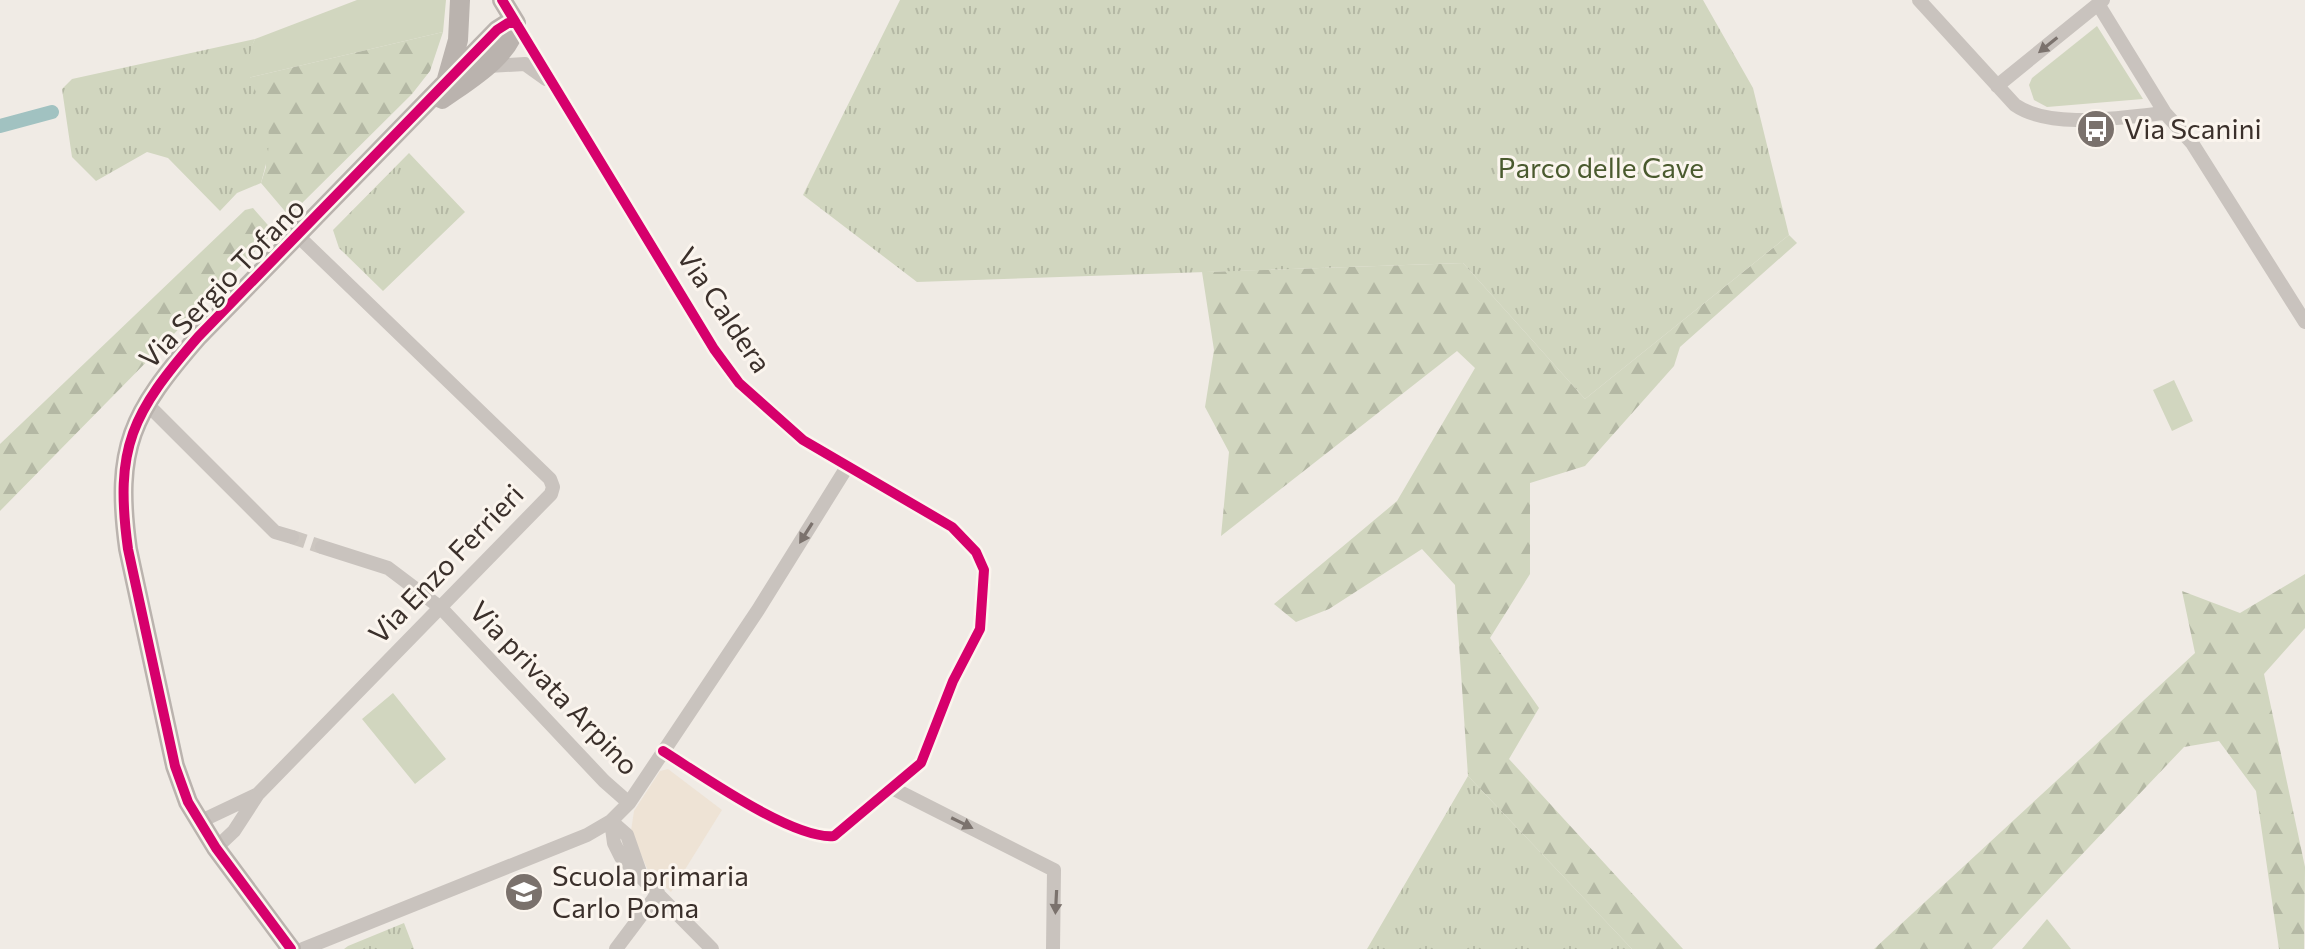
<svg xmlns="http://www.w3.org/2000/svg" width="2305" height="949" viewBox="0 0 2305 949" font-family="Commissioner,sans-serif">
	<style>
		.green { fill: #d1d6bf }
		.forest { fill: url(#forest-firs) }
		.park { fill: url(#park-tufts) }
		.plaza { fill: #eee3d5 }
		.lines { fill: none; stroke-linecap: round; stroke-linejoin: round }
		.canal { stroke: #a1c2c1; stroke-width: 14 }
		.street-tunnel { stroke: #ccc6c0; stroke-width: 14; stroke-dasharray: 14 7; stroke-linecap: butt }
		.street { stroke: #c9c3be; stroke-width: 14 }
		.secondary { stroke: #bab3ae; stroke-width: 20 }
		.cycleway-casing { stroke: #fbf5ee; stroke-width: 15 }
		.cycleway { stroke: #d6006c; stroke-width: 10 }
		.oneway { fill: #7b726d }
		.labels { text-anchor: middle; stroke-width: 6; stroke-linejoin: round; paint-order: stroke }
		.poi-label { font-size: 28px; fill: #3b302b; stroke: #fbf5ee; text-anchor: start }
		.park-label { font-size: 28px; fill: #4a5a2e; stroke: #fbf5ee }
		.street-label { font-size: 28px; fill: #3b302b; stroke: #fbf5ee }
	</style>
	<defs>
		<pattern id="forest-firs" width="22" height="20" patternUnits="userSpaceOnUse" patternTransform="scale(2)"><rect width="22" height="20" fill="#d1d6bf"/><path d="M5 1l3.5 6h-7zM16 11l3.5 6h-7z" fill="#b4b8a4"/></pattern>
		<pattern id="park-tufts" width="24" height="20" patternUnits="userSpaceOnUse" patternTransform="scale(2)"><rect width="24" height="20" fill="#d1d6bf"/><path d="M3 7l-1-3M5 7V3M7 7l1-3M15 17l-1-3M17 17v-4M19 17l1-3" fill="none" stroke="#b4b8a4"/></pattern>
	</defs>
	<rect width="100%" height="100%" fill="#f0ebe5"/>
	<path class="green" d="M357,0H446L443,32L248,78L246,58L255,39Z
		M2097,26L2143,99L2047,107L2034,100L2029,85L2032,78Z
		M2174,380L2193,421L2172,431L2153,390Z
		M393,693L446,759L415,784L362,719Z
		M2047,919L2071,949H2022Z"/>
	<path class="forest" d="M443,32L430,71L412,94L289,216L261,183L266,167L248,78Z
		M253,208L274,232L0,511V444L245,210Z
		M1789,235L1797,243L1680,347L1674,366L1585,466L1530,483V574L1490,638L1539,708L1509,759L1683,949H1632L1468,776L1455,585L1422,549L1329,609L1296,622L1274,604L1397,501L1475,368L1457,351L1221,536L1229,452L1205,407L1214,350L1202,272L1463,263L1585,399Z
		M2305,574V628L2264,674L2305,867L2304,949H2279L2256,791L2219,741L2184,747L1992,949H1874L2195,653L2182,591L2240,613Z"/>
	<path class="park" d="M900,0H1703L1753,88L1789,235L1585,399L1463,263L917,282L803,195Z
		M255,39C237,80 262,89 268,127C271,147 266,165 261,183L237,193L220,211L168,158L147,152L96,181L72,157L62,89L72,79Z
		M409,153L465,212L383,291L339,248L333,230Z
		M1468,776L1632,949H1367Z
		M404,923L414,949H344L348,946Z"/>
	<path class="plaza" d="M668,769L722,810L671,892L649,873L631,831L634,811L660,771Z"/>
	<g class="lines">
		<path class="canal" d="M0,126L52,112"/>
		<path class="street-tunnel" d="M292,537L322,547"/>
		<path class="street" d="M1919,0L2015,105C2051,130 2123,117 2165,113
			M2098,4L2165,113L2192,143L2305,322
			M516,23L714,349L739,383L803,440L952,527L976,552L984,570L980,629L953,681L921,763L834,836C793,840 700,774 663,751
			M488,66L525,64L546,79
			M1997,86L2103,0
			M145,402L275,532L292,537
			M322,547L388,568L441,608L604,781L629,803
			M892,788L1054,870L1053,949
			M611,821L614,843L621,857L712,949
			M611,821L627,835L641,875
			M199,822L258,794
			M216,848L234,831L258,794L551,494L553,487L550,479L298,236
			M303,949L587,835L611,821L629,803L758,610L847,467
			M616,949L658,893"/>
		<path class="secondary" d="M502,0L516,23
			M447,79L458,40L460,0
			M442,99C467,81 511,56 516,23
			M291,949L216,848L188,802L175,766L128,549C114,447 132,413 198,337L497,30L508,23H516"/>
		<defs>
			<path id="cycleway" d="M502,0L714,349L739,383L803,440L952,527L976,552L984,570L980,629L953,681L921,763L834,836C793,840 700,774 663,751
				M291,949L216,848L188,802L175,766L128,549C114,447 132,413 198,337L497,30L508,23H516"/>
		</defs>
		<use href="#cycleway" class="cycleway-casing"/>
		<use href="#cycleway" class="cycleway"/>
	</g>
	<defs><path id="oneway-solid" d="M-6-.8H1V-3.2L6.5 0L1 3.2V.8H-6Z" transform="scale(2)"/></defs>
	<g class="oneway">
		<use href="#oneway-solid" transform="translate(2048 45) rotate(141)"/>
		<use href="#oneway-solid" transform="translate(806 533) rotate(122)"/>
		<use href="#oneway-solid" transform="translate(962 823) rotate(26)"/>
		<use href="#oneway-solid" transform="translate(1056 902) rotate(93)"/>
	</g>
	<defs>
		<symbol id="bus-disc" viewBox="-11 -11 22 22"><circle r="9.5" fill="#7a716c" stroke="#fbf5ee"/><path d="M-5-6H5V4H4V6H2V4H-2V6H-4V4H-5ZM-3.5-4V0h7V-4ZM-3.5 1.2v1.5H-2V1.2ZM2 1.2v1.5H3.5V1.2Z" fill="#fff"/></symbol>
		<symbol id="school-disc" viewBox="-11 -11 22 22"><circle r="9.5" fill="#7a716c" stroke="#fbf5ee"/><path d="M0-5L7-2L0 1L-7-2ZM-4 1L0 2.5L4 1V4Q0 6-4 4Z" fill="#fff"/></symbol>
	</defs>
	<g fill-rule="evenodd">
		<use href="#bus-disc" x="2074" y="107" width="44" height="44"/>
		<use href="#school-disc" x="502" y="870" width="44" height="44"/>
	</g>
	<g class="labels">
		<g class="poi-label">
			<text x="2124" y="139">Via Scanini</text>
			<text x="552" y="886">Scuola primaria<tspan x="552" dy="32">Carlo Poma</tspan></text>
		</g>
		<g class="park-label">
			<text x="1601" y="178">Parco delle Cave</text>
		</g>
		<g class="street-label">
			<text transform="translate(222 283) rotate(-46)" y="10">Via Sergio Tofano</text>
			<text transform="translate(724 310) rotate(56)" y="10">Via Caldera</text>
			<text transform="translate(446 564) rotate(-46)" y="10">Via Enzo Ferrieri</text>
			<text transform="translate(554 688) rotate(46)" y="10">Via privata Arpino</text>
		</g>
	</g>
</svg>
